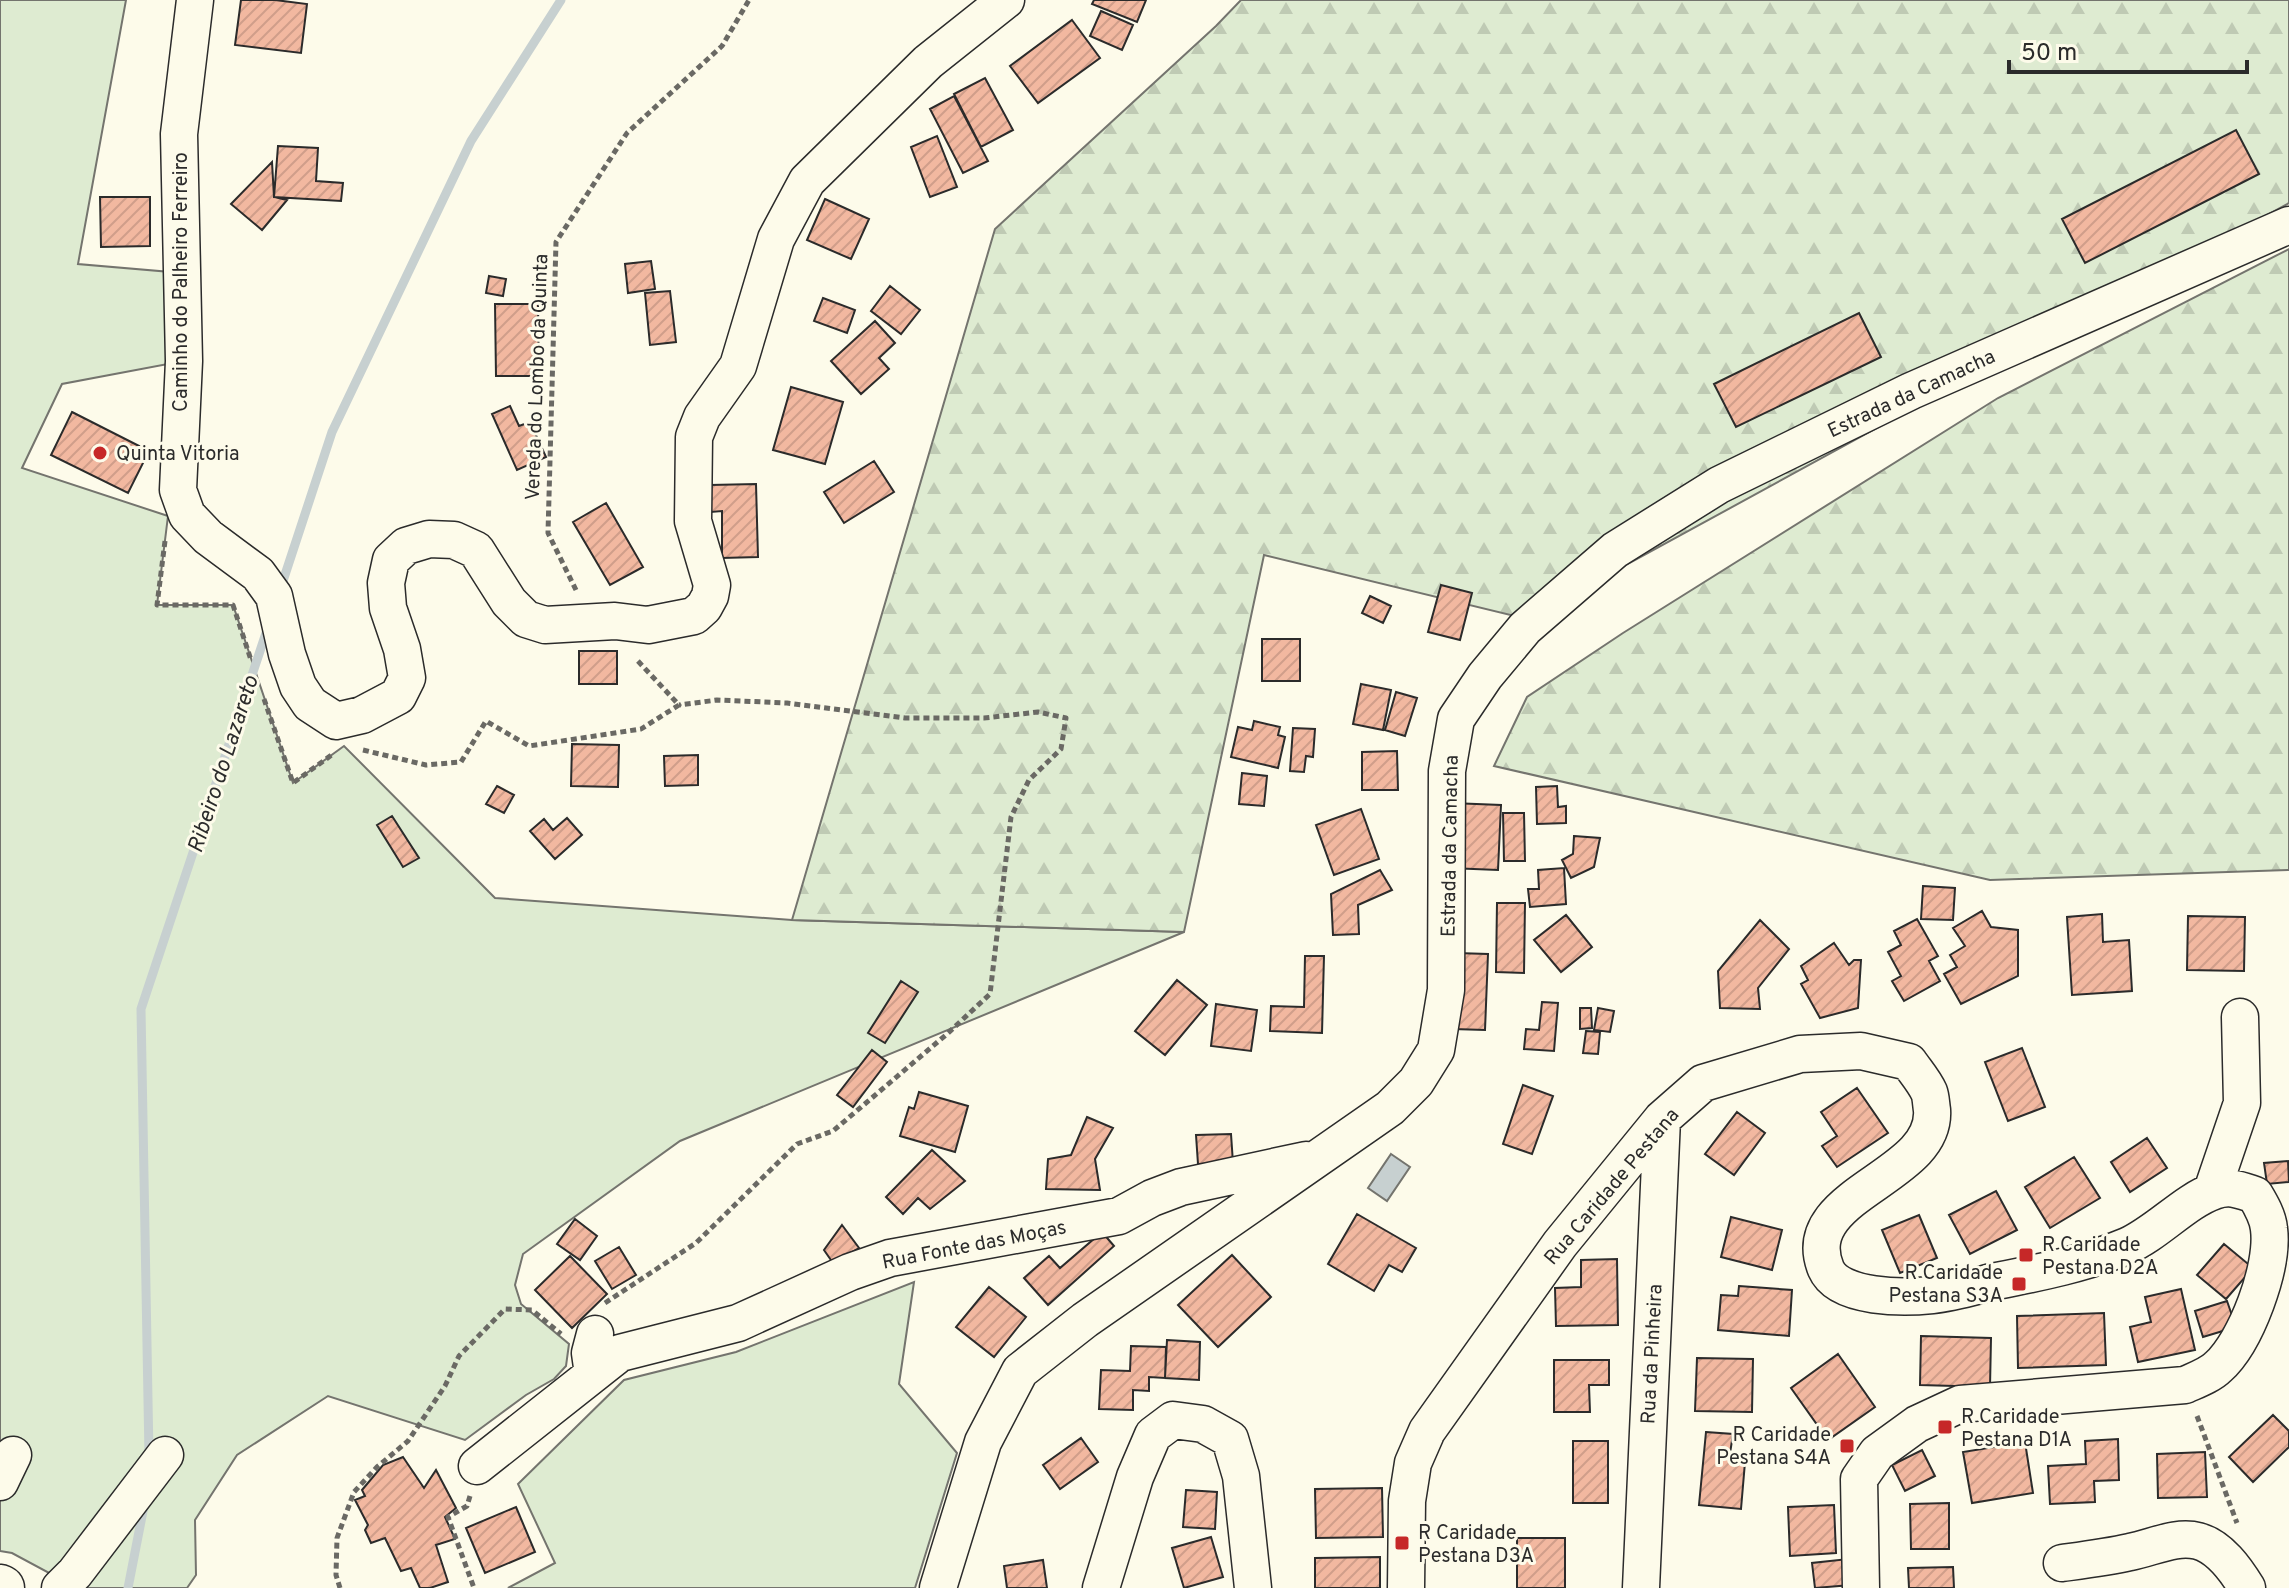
<svg xmlns="http://www.w3.org/2000/svg" width="2289" height="1588" viewBox="0 0 2289 1588" font-family="Overpass,sans-serif">
	<style>
		.green { fill: #deebd1; stroke: #74746e; stroke-width: 2 }
		.forest { fill: url(#forest-firs); stroke: #74746e; stroke-width: 2 }
		.water { fill: #c7d0d0; stroke: #74746e; stroke-width: 2 }
		.lines { fill: none; stroke-linecap: round; stroke-linejoin: round }
		.stream { stroke: #c7d0d0; stroke-width: 9 }
		.building { fill: url(#building-hatch); stroke: #2b2b2b; stroke-width: 2 }
		.minor-casing { stroke: #2b2b2b; stroke-width: 39 }
		.major-casing { stroke: #2b2b2b; stroke-width: 47 }
		.path { stroke: #6a6964; stroke-width: 5; stroke-dasharray: 6 4; stroke-linecap: butt }
		.minor { stroke: #fdfbea; stroke-width: 36 }
		.major { stroke: #fdfbea; stroke-width: 44 }
		.poi-dot { fill: #c62828; stroke: #fdfbea; stroke-width: 3 }
		.labels { text-anchor: middle; stroke-width: 6; stroke-linejoin: round; paint-order: stroke }
		.street-label { font-size: 20px; fill: #2b2b2b; stroke: #fdfbea }
		.poi-label { font-size: 20px; fill: #2b2b2b; stroke: #fdfbea; text-anchor: start }
		.water-label { font-size: 22px; font-style: italic; fill: #2b2b2b; stroke: #fdfbea }
	</style>
	<defs>
		<pattern id="forest-firs" width="22" height="20" patternUnits="userSpaceOnUse" patternTransform="scale(2)"><rect width="22" height="20" fill="#deebd1"/><path d="M5 1l3.5 6h-7zM16 11l3.5 6h-7z" fill="#bfcab4"/></pattern>
		<pattern id="building-hatch" width="6" height="6" patternUnits="userSpaceOnUse" patternTransform="scale(2)"><rect width="6" height="6" fill="#f2b8a0"/><path d="M-1 1l2-2M0 6l6-6M5 7l2-2" fill="none" stroke="#d09e8a"/></pattern>
	</defs>
	<rect width="100%" height="100%" fill="#fdfbea"/>
	<path class="green" d="M0,0H126L78,264L182,273L184,361L62,384L22,468L168,516L157,605H233L293,783L344,746L495,898L792,920L1184,932L680,1141L523,1254L515,1285L521,1304L569,1344L566,1366L554,1379L526,1395L465,1440L328,1396L237,1455L195,1520L196,1575L187,1588H77L12,1553L0,1551Z
		M914,1282L899,1384L957,1453L915,1588H508L555,1563L518,1484L624,1380L736,1352Z"/>
	<path class="forest" d="M1241,0H2289V203L1527,619L1264,555L1184,932L792,920L995,229L1216,26Z
		M2289,249V870L1990,880L1494,766L1527,697L1623,633L1998,398Z"/>
	<path class="water" d="M1391,1154L1410,1167L1387,1201L1368,1188Z"/>
	<g class="lines">
		<path class="stream" d="M280,590L332,432L471,141L561,0
			M149,1456L141,1009L268,627
			M128,1588L144,1506"/>
	</g>
	<path class="building" d="M241,0H275L307,4L301,53L235,45Z
		M1094,0H1146L1137,22L1092,4Z
		M1101,11L1133,25L1122,50L1090,36Z
		M1072,20L1100,58L1038,103L1010,66Z
		M985,78L1013,130L981,147L954,94Z
		M954,96L988,161L963,173L930,109Z
		M2236,130L2259,174L2085,263L2062,219Z
		M937,136L957,187L930,197L911,147Z
		M278,146L318,148L316,181L343,183L341,201L274,197Z
		M272,162L274,197L287,200L262,230L231,204Z
		M100,197H150V246L101,247Z
		M825,199L869,219L851,259L807,240Z
		M651,261L655,289L628,293L625,264Z
		M489,276L506,279L503,296L486,293Z
		M890,286L920,310L901,334L871,311Z
		M670,291L676,342L650,345L645,293Z
		M823,298L855,310L847,333L814,321Z
		M495,304H538L539,376H496Z
		M1859,313L1881,357L1736,427L1714,384Z
		M875,321L895,343L879,358L889,369L861,394L831,361Z
		M791,387L843,402L825,464L773,450Z
		M510,406L519,426L530,422L546,457L517,470L492,414Z
		M72,412L149,451L128,493L51,455Z
		M874,461L894,492L844,523L824,492Z
		M756,484L758,557L722,558V511L711,512L710,485Z
		M606,503L643,567L610,585L573,522Z
		M1441,585L1472,593L1460,640L1428,632Z
		M1370,596L1391,606L1383,623L1362,613Z
		M1262,639H1300V681H1262Z
		M579,651H617V684H579Z
		M1361,684L1391,690L1383,730L1353,724Z
		M1396,692L1417,698L1405,736L1385,730Z
		M1254,721L1280,727L1278,735L1285,737L1278,768L1231,757L1238,727L1252,730Z
		M1293,728L1315,729L1313,757L1306,756L1304,772L1290,771Z
		M572,744L619,745L618,787L571,786Z
		M1397,751L1398,790H1362V752Z
		M698,755V785L665,786L664,756Z
		M1242,773L1267,776L1264,806L1239,804Z
		M497,786L514,795L504,813L486,804Z
		M1557,786L1558,807L1566,806V823L1537,824L1536,787Z
		M1451,803L1501,805L1498,870L1449,868Z
		M1361,809L1379,859L1334,875L1316,825Z
		M1503,813H1524L1525,861H1504Z
		M392,816L419,858L403,867L377,825Z
		M567,818L582,835L555,859L530,831L544,819L553,830Z
		M1574,836L1600,838L1594,867L1571,878L1562,860L1573,854Z
		M1564,868L1566,904L1530,907L1528,889H1539L1538,870Z
		M1380,870L1392,890L1358,905L1359,934L1333,935L1331,894Z
		M1923,886L1955,888L1953,920L1921,919Z
		M1497,903H1525L1524,973L1496,972Z
		M1982,911L1991,927L2018,930V976L1961,1004L1944,974L1957,967L1950,955L1965,946L1953,928Z
		M2102,914L2103,942L2129,940L2132,991L2072,995L2067,917Z
		M1566,915L1592,947L1561,972L1534,940Z
		M2188,916L2245,917L2244,971L2187,970Z
		M1917,919L1938,956L1929,961L1940,981L1904,1001L1892,981L1901,976L1888,952L1901,945L1894,931Z
		M1760,920L1789,949L1758,988L1760,1009L1720,1008L1718,971Z
		M1834,943L1849,965L1854,960H1861L1858,1008L1820,1018L1801,984L1808,980L1801,966Z
		M1456,953L1488,954L1485,1030L1453,1029Z
		M1305,956H1324L1322,1033L1270,1031L1271,1006L1304,1007Z
		M1177,980L1207,1005L1165,1055L1135,1031Z
		M901,981L918,992L885,1043L868,1033Z
		M1542,1002L1558,1003L1554,1051L1524,1049L1526,1029L1539,1030Z
		M1216,1004L1257,1010L1251,1051L1211,1046Z
		M1580,1008H1591L1592,1028L1580,1029Z
		M1598,1008L1614,1011L1610,1032L1594,1030Z
		M1586,1031L1600,1032L1598,1054L1583,1053Z
		M2022,1048L2045,1107L2008,1121L1985,1062Z
		M872,1050L887,1062L853,1107L837,1095Z
		M1523,1085L1553,1096L1532,1154L1503,1144Z
		M1857,1088L1888,1133L1837,1167L1822,1146L1837,1136L1821,1112Z
		M919,1092L968,1106L955,1152L900,1136L909,1107L914,1109Z
		M1737,1112L1765,1133L1734,1175L1705,1154Z
		M1087,1117L1113,1128L1095,1159L1100,1190L1046,1189L1048,1159L1071,1155Z
		M1231,1134L1233,1163L1198,1164L1196,1135Z
		M2147,1138L2167,1168L2130,1192L2111,1162Z
		M932,1150L965,1181L930,1209L918,1198L903,1214L886,1197Z
		M2074,1157L2100,1198L2050,1228L2025,1187Z
		M2288,1161L2289,1182L2267,1184L2264,1163Z
		M1996,1191L2017,1230L1970,1254L1949,1215Z
		M1357,1214L1416,1248L1402,1272L1389,1265L1374,1291L1328,1264Z
		M1919,1215L1937,1258L1900,1273L1882,1230Z
		M1731,1217L1782,1230L1772,1270L1721,1257Z
		M575,1219L597,1236L580,1260L557,1244Z
		M842,1225L859,1248L833,1263L824,1250Z
		M1102,1232L1114,1246L1048,1305L1024,1278L1049,1256L1060,1268Z
		M2224,1244L2253,1268L2226,1299L2197,1275Z
		M619,1247L636,1275L612,1289L595,1261Z
		M1232,1255L1271,1297L1218,1347L1178,1305Z
		M570,1256L607,1294L572,1328L535,1290Z
		M1617,1259L1618,1325L1556,1326L1555,1288L1581,1287V1260Z
		M1739,1286L1792,1290L1789,1336L1718,1330L1721,1295L1738,1296Z
		M989,1287L1026,1317L994,1357L956,1327Z
		M2181,1289L2195,1350L2138,1362L2130,1327L2151,1322L2145,1297Z
		M2227,1301L2236,1327L2203,1337L2195,1311Z
		M2104,1313L2106,1365L2018,1368L2017,1316Z
		M1921,1336L1991,1338L1990,1387L1920,1385Z
		M1167,1340L1200,1342L1199,1380L1165,1378Z
		M1131,1346L1166,1347L1165,1378L1149,1377V1391L1133,1390V1410L1099,1409L1101,1370L1130,1371Z
		M1838,1354L1875,1407L1828,1440L1791,1388Z
		M1697,1358L1753,1359L1752,1412L1695,1411Z
		M1554,1360H1609V1385H1589L1590,1412H1554Z
		M2273,1415L2289,1431V1447L2253,1482L2229,1457Z
		M1706,1432L1733,1434L1729,1460L1745,1462L1741,1509L1699,1505Z
		M1081,1438L1098,1462L1060,1489L1043,1465Z
		M2118,1439L2119,1480L2094,1481L2095,1502L2050,1504L2048,1466L2086,1464L2085,1441Z
		M1573,1441H1608V1503H1573Z
		M2025,1442L2033,1493L1972,1503L1963,1452Z
		M1922,1450L1935,1476L1905,1491L1892,1465Z
		M2205,1452L2207,1497L2158,1498L2157,1454Z
		M403,1457L424,1488L436,1470L456,1508L445,1517L455,1539L436,1545L448,1582L430,1588H420L411,1568L401,1571L385,1538L371,1543L365,1530L368,1525L355,1500L365,1496L362,1490L383,1465Z
		M1382,1488L1383,1537L1316,1538L1315,1489Z
		M1186,1490L1217,1492L1215,1529L1183,1527Z
		M1949,1503V1549H1911L1910,1504Z
		M1834,1505L1836,1553L1790,1556L1788,1507Z
		M516,1507L535,1552L485,1573L466,1528Z
		M1211,1537L1223,1577L1184,1588L1172,1548Z
		M1517,1538H1565V1588H1517Z
		M1380,1557V1588H1315V1558Z
		M1848,1559L1851,1585L1815,1588L1812,1563Z
		M1043,1560L1047,1588H1007L1004,1566Z
		M1953,1567L1954,1588H1909L1908,1568Z"/>
	<g class="lines">
		<defs>
			<path id="minor" d="M195,0L179,134L184,361L178,490L187,515L208,537L258,574L274,596L287,654L298,686L310,704L336,721L362,715L398,696L407,678L402,649L388,608L386,583L391,560L406,546L429,539L454,540L476,550L509,602L526,619L545,625L615,621L648,625L694,616L704,607L710,596L712,585L693,521L694,437L702,417L738,366L776,239L807,181L928,62L1006,0
				M2212,1191L2242,1103L2240,1017
				M593,1374L590,1353L595,1334
				M477,1466L620,1353L738,1323L850,1272L890,1258L1119,1216L1152,1198L1181,1187L1306,1160
				M0,1482L13,1455
				M2062,1563C2084,1560 2108,1557 2130,1552C2152,1548 2176,1535 2198,1541C2220,1547 2236,1570 2247,1588
				M60,1588L75,1573L165,1455
				M938,1588L983,1442L1020,1371L1085,1320L1390,1108L1416,1082L1436,1050L1446,990L1447,771L1456,719L1485,676L1525,628L1615,550L1719,485L1911,391L2289,225
				M1101,1588L1135,1477L1153,1435L1173,1420L1203,1424L1230,1439L1241,1476L1253,1588
				M1406,1588L1407,1501L1413,1463L1427,1431L1560,1244L1662,1119L1703,1083L1800,1054L1861,1051L1909,1062C1915,1071 1924,1081 1929,1092C1931,1097 1931,1104 1932,1110C1937,1179 1795,1193 1826,1269C1839,1299 1905,1298 1932,1295C1952,1293 1972,1287 1992,1282C2037,1273 2084,1264 2127,1246C2157,1233 2185,1201 2214,1191C2230,1185 2240,1190 2255,1195C2261,1205 2268,1217 2269,1229C2274,1267 2246,1342 2218,1367C2210,1375 2196,1380 2185,1385L1960,1404L1917,1424L1877,1453L1859,1479L1861,1588
				M1641,1588L1662,1119"/>
			<path id="major" d="M0,1587L2,1588"/>
		</defs>
		<use href="#minor" class="minor-casing"/>
		<use href="#major" class="major-casing"/>
		<path class="path" d="M165,541L157,605H233L251,660
			M576,590L548,533L556,242L627,133L722,46L749,0
			M264,699L293,783L333,754
			M363,750L426,765L461,762L486,721L529,746L641,729L679,705L636,659
			M605,1303L696,1243L797,1144L833,1131L947,1034L990,994L1011,817L1029,780L1061,749L1066,718L1038,712L984,718H905L787,703L717,700L679,705
			M2197,1416L2237,1523
			M470,1496L467,1506L448,1517L474,1588
			M340,1588L336,1575L337,1538L354,1492L377,1467L408,1441L445,1386L459,1356L505,1309L532,1310L561,1334"/>
		<use href="#minor" class="minor"/>
		<use href="#major" class="major"/>
	</g>
	<g class="poi-dot">
		<circle cx="100" cy="453" r="8"/>
		<rect x="2018" y="1247" width="16" height="16" rx="4"/>
		<rect x="2011" y="1276" width="16" height="16" rx="4"/>
		<rect x="1937" y="1419" width="16" height="16" rx="4"/>
		<rect x="1839" y="1438" width="16" height="16" rx="4"/>
		<rect x="1394" y="1535" width="16" height="16" rx="4"/>
	</g>
	<g class="labels">
		<g class="street-label">
			<text transform="translate(180 282) rotate(-90)" y="7">Caminho do Palheiro Ferreiro</text>
			<text transform="translate(536 377) rotate(-88)" y="7">Vereda do Lombo da Quinta</text>
			<text transform="translate(1911 393) rotate(-25)" y="7">Estrada da Camacha</text>
			<text transform="translate(1449 846) rotate(-89)" y="7">Estrada da Camacha</text>
			<text transform="translate(1611 1186) rotate(-50)" y="7">Rua Caridade Pestana</text>
			<text transform="translate(974 1244) rotate(-11)" y="7">Rua Fonte das Moças</text>
			<text transform="translate(1651 1354) rotate(-87)" y="7">Rua da Pinheira</text>
		</g>
		<g class="poi-label">
			<text x="116" y="460">Quinta Vitoria</text>
			<text x="2042" y="1251">R Caridade<tspan x="2042" dy="23">Pestana D2A</tspan></text>
			<text x="2003" y="1279" text-anchor="end">R Caridade<tspan x="2003" dy="23">Pestana S3A</tspan></text>
			<text x="1961" y="1423">R Caridade<tspan x="1961" dy="23">Pestana D1A</tspan></text>
			<text x="1831" y="1441" text-anchor="end">R Caridade<tspan x="1831" dy="23">Pestana S4A</tspan></text>
			<text x="1418" y="1539">R Caridade<tspan x="1418" dy="23">Pestana D3A</tspan></text>
		</g>
		<g class="water-label">
			<text transform="translate(222 764) rotate(-72)" y="8">Ribeiro do Lazareto</text>
		</g>
	</g>
	<path d="M2009 60v12h238v-12" fill="none" stroke="#2b2b2b" stroke-width="4"/>
	<text x="2021" y="60" font-size="24" fill="#2b2b2b" stroke="#fdfbea" stroke-width="6" paint-order="stroke">50 m</text>
</svg>
